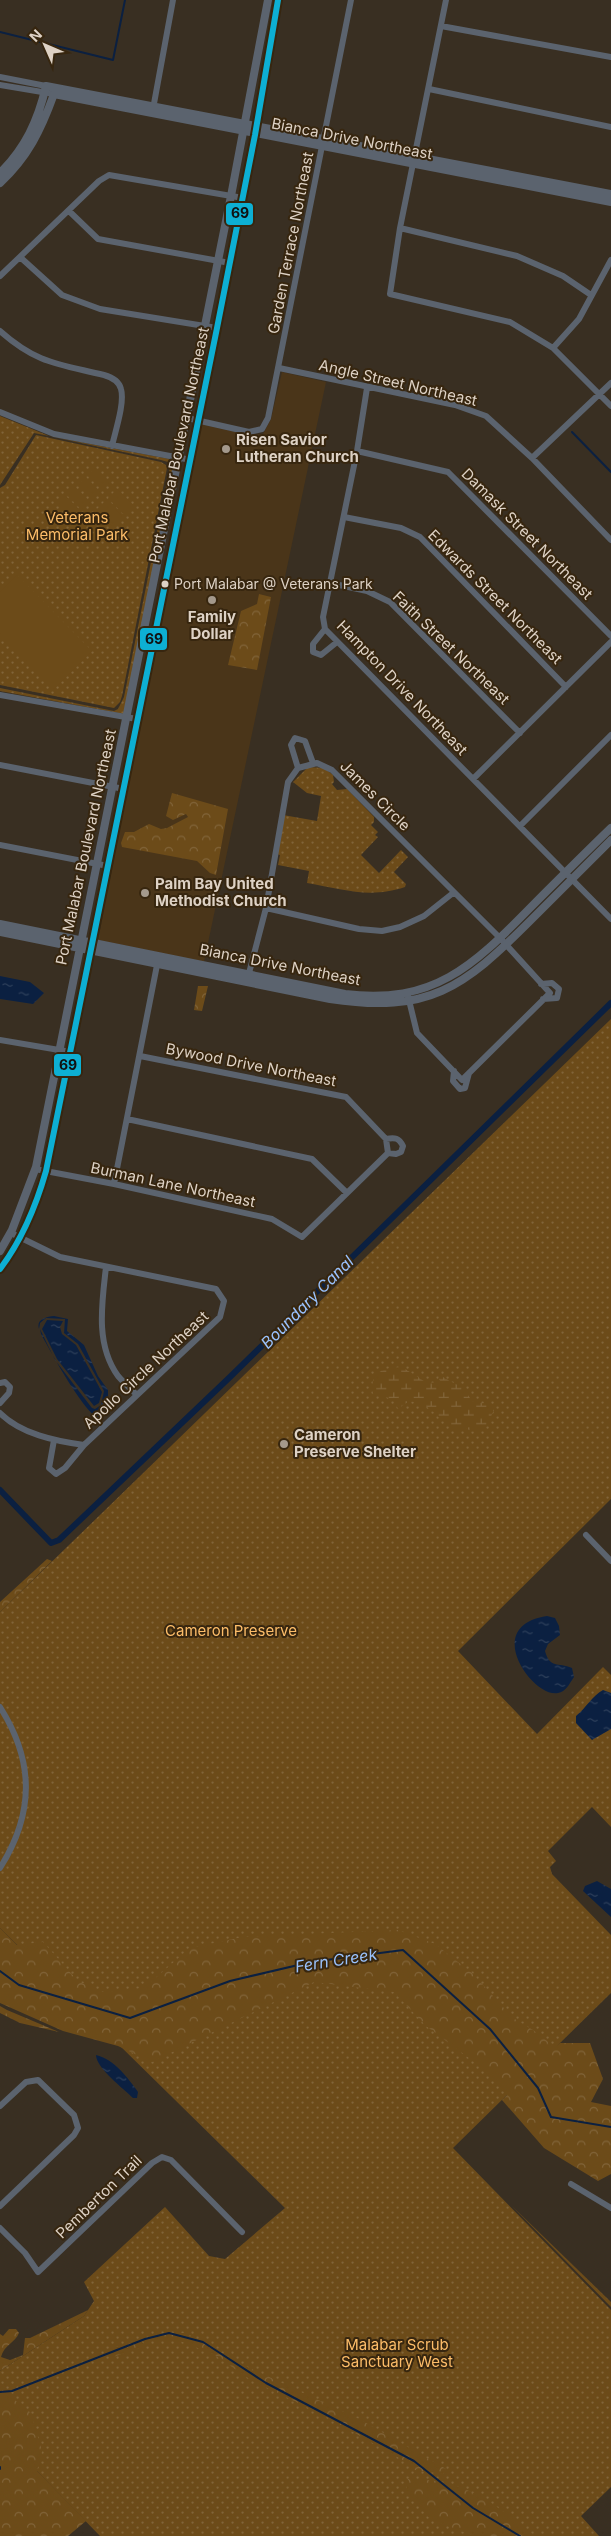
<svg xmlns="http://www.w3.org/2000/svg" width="611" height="2536" viewBox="0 0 611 2536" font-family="Inter,sans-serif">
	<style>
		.built { fill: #4a3519 }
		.grass { fill: url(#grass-dots) }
		.forest { fill: url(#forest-crowns) }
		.wetland { fill: url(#wetland-marsh) }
		.garden { fill: #6c4b19 }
		.water { fill: url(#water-ripples) }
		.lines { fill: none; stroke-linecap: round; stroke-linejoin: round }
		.stream { stroke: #0b2041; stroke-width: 2 }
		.canal { stroke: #0b2041; stroke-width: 6 }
		.minor { stroke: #5b636e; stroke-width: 6 }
		.tertiary { stroke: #5b636e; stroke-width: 8 }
		.bus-1-casing { stroke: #37260f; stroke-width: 10 }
		.bus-1 { stroke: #0dafd3; stroke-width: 6 }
		.poi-dot { fill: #a4998c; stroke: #37260f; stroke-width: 2 }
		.bus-dot { fill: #ded2c5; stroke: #37260f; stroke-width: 2 }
		.labels { text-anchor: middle; stroke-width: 4; stroke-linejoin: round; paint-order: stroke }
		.bus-label { font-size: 14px; fill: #ded2c5; stroke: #37260f; text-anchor: start }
		.street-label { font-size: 15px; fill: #ded2c5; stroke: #37260f }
		.poi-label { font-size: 15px; font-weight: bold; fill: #ded2c5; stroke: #37260f; text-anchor: start }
		.park-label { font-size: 15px; fill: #fdbd69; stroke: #37260f }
		.water-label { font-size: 16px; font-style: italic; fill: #9ac2fd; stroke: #37260f }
		.line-badge { stroke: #37260f; stroke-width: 2 }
		.pale-badge-label { font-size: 14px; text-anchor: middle; font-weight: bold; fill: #111 }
	</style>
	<defs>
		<pattern id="grass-dots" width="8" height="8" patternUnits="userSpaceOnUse" patternTransform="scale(1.25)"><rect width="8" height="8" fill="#6c4b19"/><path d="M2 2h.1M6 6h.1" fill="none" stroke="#816439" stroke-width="1.8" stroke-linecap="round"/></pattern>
		<pattern id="forest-crowns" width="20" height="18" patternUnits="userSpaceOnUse" patternTransform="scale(1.25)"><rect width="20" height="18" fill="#6c4b19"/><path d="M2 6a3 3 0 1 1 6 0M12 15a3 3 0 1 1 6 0" fill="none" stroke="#816439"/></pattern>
		<pattern id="wetland-marsh" width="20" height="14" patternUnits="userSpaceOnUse" patternTransform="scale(1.25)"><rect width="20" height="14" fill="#6c4b19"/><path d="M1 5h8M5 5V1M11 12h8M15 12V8" fill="none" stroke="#816439"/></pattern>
		<pattern id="water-ripples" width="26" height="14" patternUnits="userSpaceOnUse" patternTransform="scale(1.25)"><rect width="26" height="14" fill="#0b2041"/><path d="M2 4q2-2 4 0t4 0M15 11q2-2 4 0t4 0" fill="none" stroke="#2e405b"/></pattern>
	</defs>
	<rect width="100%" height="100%" fill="#392f22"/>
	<path class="built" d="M282,372L326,382L204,962L98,940L200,424L249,435L263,434L271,419Z"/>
	<path class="grass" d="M0,416L49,436L34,433L0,485Z
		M36,435L161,462L166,465L167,468L122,696L120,702L114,708L0,685V488L5,485Z
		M53,437L175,460L124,714L0,691V688L114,711L118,709L124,697L170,467L168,462L161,460Z
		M308,767L324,768L333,775L334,782L332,784L337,790L347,789L374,817V822L371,825L378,832L375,835L378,837L361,855L379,873L401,850L408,857L394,872L406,884L405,887C370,899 342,889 307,883L309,871L278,865L280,855L276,854L283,815L317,821L321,796L307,793L293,782Z
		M611,1019V1499L458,1651L537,1734L603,1667L611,1675V1827L592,1807L548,1851L556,1861L550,1867L552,1874L611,1935V1993L453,2148L611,2310V2487L581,2516L599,2536H100L0,2433V2371L84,2316L94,2301L84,2282L165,2207L209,2256L225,2259L285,2208L0,1928V1612Z
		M512,2206L611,2302V2307Z"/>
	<path class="forest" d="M259,594L271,597L257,670L228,665L241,611L257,604Z
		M172,793L228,809L216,875L210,873L197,861L122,847L121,843L125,832H134L149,824L161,829L167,828L188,817L186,814L173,820L166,816Z
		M198,986H208L202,1011L194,1010Z
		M47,1559L52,1561L0,1612V1602Z
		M0,1928L17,1945L43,1942L78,1981L103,1992L144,1988L190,1948L243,1937L398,1930L435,1944L472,1973L513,2018L533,2030L555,2047L560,2043H590L603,2079L591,2102L611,2106V2174L598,2181L544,2148L502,2100L507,2095L481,2067L426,2026L394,1992L314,1982L152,2062L118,2046L63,2031L0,2003Z
		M94,2301L84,2316L0,2371V2334L3,2336L9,2329H16L19,2333C15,2343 4,2345 1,2357L10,2360L23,2355L25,2338H30L88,2310Z
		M186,2333L241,2364L361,2420L446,2469L443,2474L415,2470L401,2459L323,2415L251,2380L213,2354L180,2341H156V2334Z
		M139,2339L146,2346L110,2358L108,2350Z
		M0,2388L31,2413L42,2451L37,2471L86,2521L68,2536H0Z
		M408,2479C466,2479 492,2502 535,2536H475L431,2520L406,2491Z"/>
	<path class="wetland" d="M402,1367L427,1383L441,1382L438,1378L441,1376L463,1388L472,1401L490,1405L494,1410L485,1429L476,1433L463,1427L455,1431L447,1422L440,1419C436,1412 418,1399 409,1402C405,1403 401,1407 398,1409L395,1401L377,1393L373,1394C369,1371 384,1368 402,1367Z
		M0,2006L7,2010L59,2032L20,2023L0,2013Z"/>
	<path class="garden" d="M95,468L109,483L103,489L88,475Z
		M86,477L100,492L94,499L79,484Z
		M75,487L90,502L83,509L69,494Z
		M117,489L133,505L123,514L108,498Z
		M66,496L81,511L74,518L59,503Z
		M106,500L122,516L112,526L96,510Z
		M17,575L92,651L54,689L0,633V592Z"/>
	<path class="water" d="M0,976L30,982L44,993L33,1004L0,999Z
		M54,1316L68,1319L67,1331L84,1345L98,1376L108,1390V1403L100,1419C85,1415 49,1349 41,1334L40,1329L55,1360L92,1408L95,1409L101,1405L104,1391L78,1344L64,1333L65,1319L46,1318L40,1323L39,1329C36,1319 46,1317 54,1316Z
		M47,1320L63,1321L60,1327L62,1334L76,1345L102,1392L99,1403L94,1406L57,1359L42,1329Z
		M547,1616L555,1618L559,1626L560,1635L548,1644L545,1651C550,1669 558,1662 572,1668L574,1677C569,1684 566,1692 558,1693C534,1699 480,1626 547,1616Z
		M603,1690L611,1693V1729L592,1740L576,1723V1716C586,1708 592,1696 603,1690Z
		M597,1881L611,1889V1917L583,1891L585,1886Z
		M96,2055C114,2059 128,2078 138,2092L137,2098H133C124,2089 96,2068 96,2055Z"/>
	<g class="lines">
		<path class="stream" d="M0,32L113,60L125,0
			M572,432L611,472
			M0,1971L19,1985L130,2018L230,1981L311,1962L403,1950L490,2029L538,2088L551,2117L611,2127
			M0,2392L12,2391L145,2339L169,2333L203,2342L266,2383L414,2461L473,2508L520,2536
			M0,2467V2469"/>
		<path class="canal" d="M0,1490L51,1543L59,1540L230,1377L611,1003"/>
		<path class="minor" d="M446,0L400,228L390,294L510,322L553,348L611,406
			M441,26L611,57
			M0,77L46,86
			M0,85L54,94L55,90
			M429,89L611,127
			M153,109L173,0
			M69,211L98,239L230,263
			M400,228L517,256L563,276L591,295
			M20,257L62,295L100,309L217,328
			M0,276L99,181L109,175L243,198
			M0,331C37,364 59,364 104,375C111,377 119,381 121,389C125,403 115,432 112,446
			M553,348L579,319L611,260
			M279,368L455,405L486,416L532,458L611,540
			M367,388L357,451L323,617L325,629L611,919
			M0,412L54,434L191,460
			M187,418L249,432L262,429L268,418L351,0
			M357,451L448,472L611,636
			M532,458L611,383
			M344,517L401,528L420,537L566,687
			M330,583L367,591L390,602L520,733
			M325,629L313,644V652L321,655L337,642
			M0,695L137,719
			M0,765L124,789
			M298,768L291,745L295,738L305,741L313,763
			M473,779L611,642
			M520,826L611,735
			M0,845L108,866
			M266,908L359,929L382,931L400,927L424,916L453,893
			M248,977L266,908L288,782L298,768L317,763L332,770L500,938L550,993L462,1080L417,1033L407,992
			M541,984L552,983L559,989L557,998L543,999
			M0,1040L71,1052
			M140,1056L346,1097L386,1139L388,1153
			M454,1071L453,1081L460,1089L465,1088L469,1073
			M127,1119L312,1159L347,1193
			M386,1139C395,1137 399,1138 403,1146L401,1152L396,1154L388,1153
			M35,1169L114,1184L272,1219L302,1237L388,1153
			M114,1184L158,960
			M106,1267C102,1303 95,1344 118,1376C124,1383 131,1389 137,1395
			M0,1383L5,1382L10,1387L9,1393L0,1403
			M0,1413C21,1434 55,1441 84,1445L220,1317L224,1301L216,1289L60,1257L11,1233
			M54,1440L49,1468L56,1474L65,1468L84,1445
			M586,1535L611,1561
			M0,1707C35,1762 34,1814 0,1868
			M0,2106L26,2082L38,2080L74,2115L78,2128L74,2135L0,2206
			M571,2184L611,2208
			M0,2228L25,2253L38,2272L152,2163L162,2157L171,2160L242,2232"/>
		<path class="tertiary" d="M0,173C25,148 38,121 46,86L611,194
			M0,183C28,157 41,130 54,94L611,202
			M0,924L345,994C433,1005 473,966 530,908C557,881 584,854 611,828
			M0,932L330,999C429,1014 463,988 530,921C557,894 584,867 611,840
			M0,1251L12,1230L36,1167L231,196L268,0
			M0,1269C22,1240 36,1206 46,1171L217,328L255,135L278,0"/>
		<defs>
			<path id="bus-1" d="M0,1269C22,1240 36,1206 46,1171L217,328L255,135L278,0"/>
		</defs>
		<use href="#bus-1" class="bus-1-casing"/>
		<use href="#bus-1" class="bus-1"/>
	</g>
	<g class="poi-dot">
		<circle cx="226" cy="449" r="5"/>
		<circle cx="212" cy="600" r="5"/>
		<circle cx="145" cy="893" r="5"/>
		<circle cx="284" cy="1444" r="5"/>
	</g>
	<circle class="bus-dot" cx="165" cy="584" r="4.5"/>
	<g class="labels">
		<g class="bus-label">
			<text x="174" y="589">Port Malabar @ Veterans Park</text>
		</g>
		<g class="street-label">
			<text transform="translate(352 139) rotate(11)" y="5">Bianca Drive Northeast</text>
			<text transform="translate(291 243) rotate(-79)" y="5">Garden Terrace Northeast</text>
			<text transform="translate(398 383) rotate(13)" y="5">Angle Street Northeast</text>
			<text transform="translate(179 445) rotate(-78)" y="5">Port Malabar Boulevard Northeast</text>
			<text transform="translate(527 534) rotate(45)" y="5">Damask Street Northeast</text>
			<text transform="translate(495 597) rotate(45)" y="5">Edwards Street Northeast</text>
			<text transform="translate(451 648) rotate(44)" y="5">Faith Street Northeast</text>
			<text transform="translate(402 688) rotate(46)" y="5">Hampton Drive Northeast</text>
			<text transform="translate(375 796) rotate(45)" y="5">James Circle</text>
			<text transform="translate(86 847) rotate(-78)" y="5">Port Malabar Boulevard Northeast</text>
			<text transform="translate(280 965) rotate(11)" y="5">Bianca Drive Northeast</text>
			<text transform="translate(251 1065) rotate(11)" y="5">Bywood Drive Northeast</text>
			<text transform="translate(173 1185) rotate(12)" y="5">Burman Lane Northeast</text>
			<text transform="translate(146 1370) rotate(-43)" y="5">Apollo Circle Northeast</text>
			<text transform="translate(99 2197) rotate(-44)" y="5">Pemberton Trail</text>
		</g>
		<g class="poi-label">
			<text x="236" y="445">Risen Savior<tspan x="236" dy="17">Lutheran Church</tspan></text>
			<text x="212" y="622" text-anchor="middle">Family<tspan x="212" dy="17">Dollar</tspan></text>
			<text x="155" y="889">Palm Bay United<tspan x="155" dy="17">Methodist Church</tspan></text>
			<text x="294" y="1440">Cameron<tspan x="294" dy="17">Preserve Shelter</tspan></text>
		</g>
		<g class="park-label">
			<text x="77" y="523">Veterans<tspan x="77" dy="17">Memorial Park</tspan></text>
			<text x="231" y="1636">Cameron Preserve</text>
			<text x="397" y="2350">Malabar Scrub<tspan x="397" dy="17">Sanctuary West</tspan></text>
		</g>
		<g class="water-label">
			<text transform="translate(307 1302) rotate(-45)" y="6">Boundary Canal</text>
			<text transform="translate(336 1960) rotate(-9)" y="6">Fern Creek</text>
		</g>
	</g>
	<g class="line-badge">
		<rect x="225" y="202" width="29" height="24" rx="5" fill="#0dafd3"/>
		<rect x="139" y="627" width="29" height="24" rx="5" fill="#0dafd3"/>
		<rect x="53" y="1053" width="29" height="24" rx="5" fill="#0dafd3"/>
	</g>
	<g class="pale-badge-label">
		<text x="240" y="218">69</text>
		<text x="154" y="644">69</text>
		<text x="68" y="1070">69</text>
	</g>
	<g transform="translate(45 45) rotate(315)" stroke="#37260f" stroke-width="4" paint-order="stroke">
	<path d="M0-4L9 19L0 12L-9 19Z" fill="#ded2c5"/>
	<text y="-8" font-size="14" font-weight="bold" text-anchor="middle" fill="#ded2c5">N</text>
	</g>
</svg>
